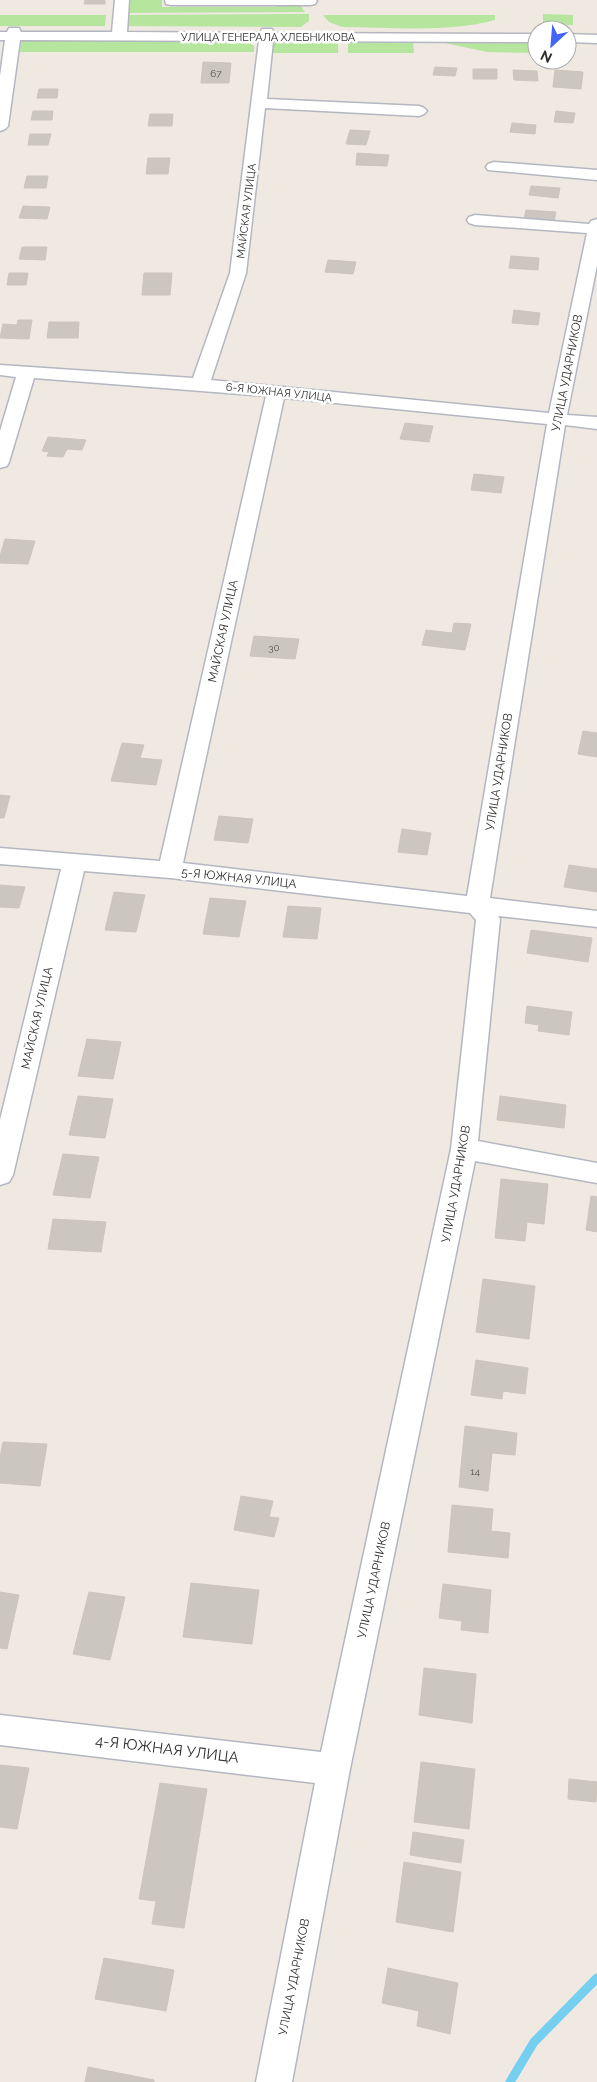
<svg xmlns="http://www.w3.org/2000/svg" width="597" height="2082" viewBox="0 0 597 2082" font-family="Raleway,sans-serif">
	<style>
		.green { fill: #b6e59e }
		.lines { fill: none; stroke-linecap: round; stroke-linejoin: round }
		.stream { stroke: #75cff0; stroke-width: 9 }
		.building { fill: #cbc7bf; stroke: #cbc5ba }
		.minor-casing { stroke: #b4b7c1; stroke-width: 3 }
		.minor { fill: #fff; fill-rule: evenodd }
		.labels { text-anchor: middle; stroke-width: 5; stroke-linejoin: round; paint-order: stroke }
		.number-label { font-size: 10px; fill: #555452 }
		.far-street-label { font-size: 11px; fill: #2e2e2e; stroke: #fff }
		.street-label { font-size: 12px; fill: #2e2e2e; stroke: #fff }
		.near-street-label { font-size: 15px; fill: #2e2e2e; stroke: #fff }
	</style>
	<rect width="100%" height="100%" fill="#efe9e1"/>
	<path class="green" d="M119,0H162V7H276L277,3H299L305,12L118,13Z
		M306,14H309V21L301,27L117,26L118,15Z
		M543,14L573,15V25L543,24Z
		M0,15H106L105,26H0Z
		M323,15H495V20C448,33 390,27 342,27L329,22Z
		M22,39L244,40L254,46V52H20Z
		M431,40L537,41V53L487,52Z
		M278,41H338V53H267L270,45Z
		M348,41H413L414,53H348Z"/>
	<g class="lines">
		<path class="stream" d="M510,2082L534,2042L597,1978"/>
	</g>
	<path class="building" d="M85,0H105V4H84Z
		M203,62L231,63L229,83H201Z
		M435,67L457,68L455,76L433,75Z
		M473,69H497V79H473Z
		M513,70L537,71L538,81L514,80Z
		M555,70L583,72L581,89L553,87Z
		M39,89H58L57,98H37Z
		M33,111H53L52,120H31Z
		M556,111L575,113L573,123L554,122Z
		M150,114H173L172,126H148Z
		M512,123L536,125L535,134L510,132Z
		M350,130L370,131L366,145L346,144Z
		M30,134H51L48,145H28Z
		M357,153L389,155L387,166L356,165Z
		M148,158H170L168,174H146Z
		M27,176H48L46,188H24Z
		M531,186L560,188L558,198L529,195Z
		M23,206L50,207L47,219L19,218Z
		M526,210L556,212L554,222L524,219Z
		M22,247H47L45,260L19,259Z
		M511,256L539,258L538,270L509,268Z
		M328,260L356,262L353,274L325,272Z
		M9,273H28L26,285H7Z
		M144,273H172L170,295H142Z
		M514,310L540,313L538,325L512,323Z
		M18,320H32L29,339L0,338L3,324L17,325Z
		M49,322H79L78,338H47Z
		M405,423L433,426L429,442L400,439Z
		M48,437L86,440L82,450L67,449L63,457L47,456L49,452L42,451Z
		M474,474L504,477L501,493L471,490Z
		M5,539L35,541L28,564L0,563V556Z
		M454,623L471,624L465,650L422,645L426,630L452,633Z
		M254,636L299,639L295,659L250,656Z
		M583,731L597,733V757L578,754Z
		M122,743L144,745L140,758L162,760L156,785L111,781Z
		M0,795L10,796L4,818H0Z
		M219,816L253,819L248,843L214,840Z
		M402,829L431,833L427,855L398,852Z
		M569,865L597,869V892L564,887Z
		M0,885L25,887L19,908L0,907Z
		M114,892L145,895L136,932L105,930Z
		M210,898L246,901L239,937L203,934Z
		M288,906L321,908L317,939L283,937Z
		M531,930L592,938L588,962L527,953Z
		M527,1006L572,1012L569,1035L538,1031L539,1025L525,1023Z
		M87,1039L121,1042L113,1079L78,1076Z
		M78,1096L113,1099L105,1138L69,1135Z
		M500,1096L566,1105L564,1128L497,1120Z
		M63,1154L99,1157L90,1198L53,1195Z
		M501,1179L548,1184L544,1224L527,1222L525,1241L495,1238Z
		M591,1196L597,1197V1232L586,1230Z
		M53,1219L106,1222L101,1252L48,1249Z
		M483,1279L535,1286L529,1339L476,1332Z
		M476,1360L528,1368L525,1394L503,1391L502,1399L471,1395Z
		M465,1426L517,1433L515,1455L492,1453L488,1491L459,1487Z
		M3,1442L47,1444L40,1486L0,1483V1457Z
		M241,1496L273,1501L269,1517L279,1518L274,1537L234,1530Z
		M452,1505L493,1509L491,1531L510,1533L508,1558L448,1552Z
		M191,1583L259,1590L252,1644L183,1637Z
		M443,1584L491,1590L488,1633L461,1630L462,1621L439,1618Z
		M0,1592L19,1595L7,1649L0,1648Z
		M89,1592L125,1597L110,1660L73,1654Z
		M424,1668L476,1674L472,1723L419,1715Z
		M421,1762L475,1769L469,1829L414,1822Z
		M0,1765L29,1768L17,1829L0,1827Z
		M569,1779L597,1782L596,1802L568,1799Z
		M160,1783L207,1789L184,1928L152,1924L156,1901L139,1899Z
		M413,1832L464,1840L461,1863L410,1855Z
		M404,1862L461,1872L453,1932L396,1922Z
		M104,1958L174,1970L166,2011L95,1999Z
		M388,1968L458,1983L450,2034L417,2026L419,2011L382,2003Z
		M88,2067L154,2080V2082H85Z"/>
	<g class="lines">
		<defs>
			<path id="minor" d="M115,0H129L127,32L260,33L262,29H272L274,33L537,34V42L273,41L267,99L419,106L424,108L427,111L424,114L419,116L265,108L246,273L211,380L549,413L587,233L475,225L469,223L467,220L469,217L475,215L589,224L591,221L597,219V265L567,415L597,417V429L565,425L490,898L597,911V927L498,916L500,919L478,1141L597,1163V1183L475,1161L350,1769L292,2082H256L315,1783L0,1745V1715L321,1752L451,1149L476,920L470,913L170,878L84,871L13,1175L9,1182L0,1185V1120L61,869L0,864V848L160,861L266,396L34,378L9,462L7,466L0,468V431L16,377L0,375V365L193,378L230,273L259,41L20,40L8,126L5,129L0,131V76L5,40H0V32H7L9,28H19L21,32H112ZM284,398L547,424L467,896L183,863Z
				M165,0H316L317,1L315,4L310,5H171L166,4Z
				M567,34L597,35V43L567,42Z
				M494,162L597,170V180L488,170L486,167L488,164Z"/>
		</defs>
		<use href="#minor" class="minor-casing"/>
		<use href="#minor" class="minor"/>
	</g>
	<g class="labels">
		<g class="number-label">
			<text x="216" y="77">67</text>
			<text x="274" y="651">30</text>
			<text x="475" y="1475">14</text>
		</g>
		<g class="far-street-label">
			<text x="268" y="41">УЛИЦА ГЕНЕРАЛА ХЛЕБНИКОВА</text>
			<text transform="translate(246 211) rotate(-83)" y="4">МАЙСКАЯ УЛИЦА</text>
			<text transform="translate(279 392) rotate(6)" y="4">6-Я ЮЖНАЯ УЛИЦА</text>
		</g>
		<g class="street-label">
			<text transform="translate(567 373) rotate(-79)" y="4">УЛИЦА УДАРНИКОВ</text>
			<text transform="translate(223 631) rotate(-78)" y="4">МАЙСКАЯ УЛИЦА</text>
			<text transform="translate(499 772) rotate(-81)" y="4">УЛИЦА УДАРНИКОВ</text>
			<text transform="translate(239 878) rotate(6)" y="4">5-Я ЮЖНАЯ УЛИЦА</text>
			<text transform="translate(37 1018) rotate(-77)" y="4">МАЙСКАЯ УЛИЦА</text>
			<text transform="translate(456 1184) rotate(-80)" y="4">УЛИЦА УДАРНИКОВ</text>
			<text transform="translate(374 1580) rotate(-78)" y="4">УЛИЦА УДАРНИКОВ</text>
			<text transform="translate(294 1977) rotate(-79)" y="4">УЛИЦА УДАРНИКОВ</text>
		</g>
		<g class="near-street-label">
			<text transform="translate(167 1749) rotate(7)" y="5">4-Я ЮЖНАЯ УЛИЦА</text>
		</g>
	</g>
	<g transform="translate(552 45) rotate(206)"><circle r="24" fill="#ffffff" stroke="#ababab"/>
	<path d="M0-4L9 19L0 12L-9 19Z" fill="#4264fb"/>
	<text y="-8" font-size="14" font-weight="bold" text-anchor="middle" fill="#2e2e2e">N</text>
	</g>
</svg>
